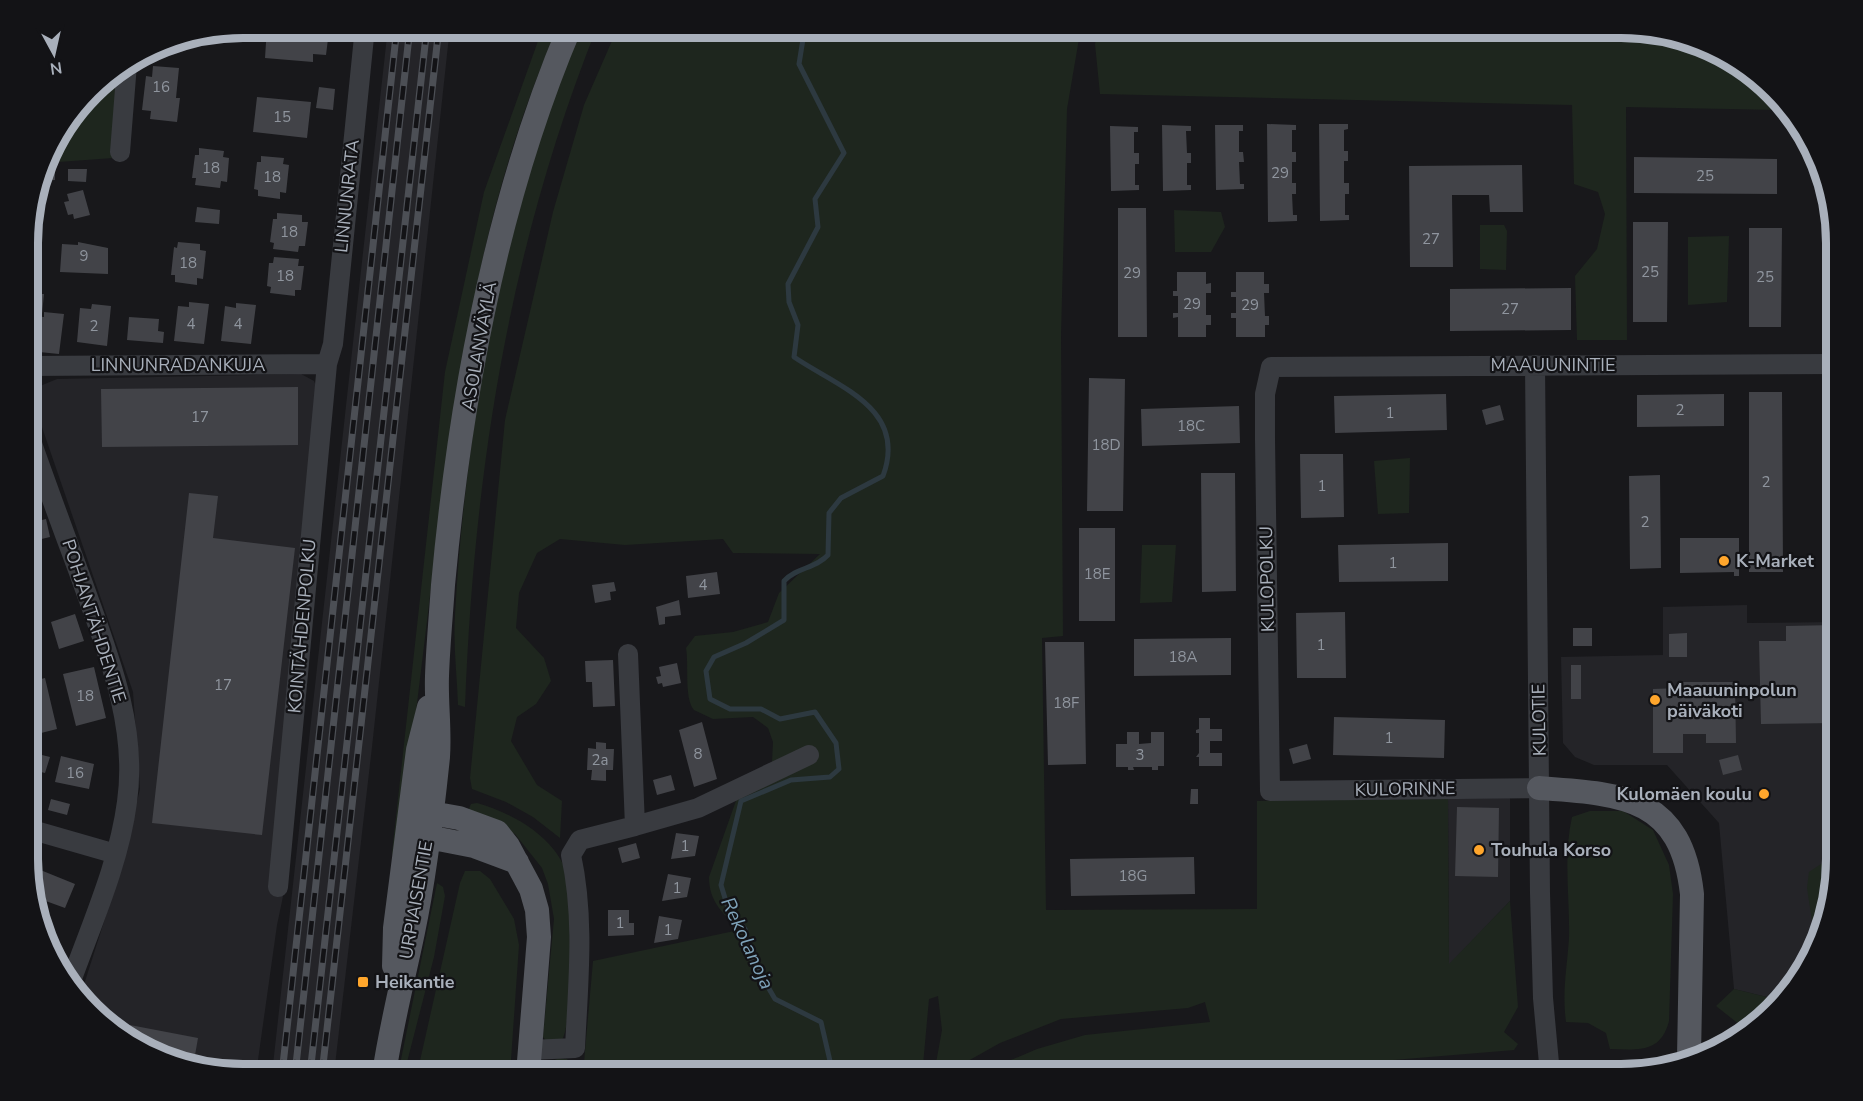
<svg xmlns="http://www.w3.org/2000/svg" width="1863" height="1101" viewBox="0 0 1863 1101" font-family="'Nunito Sans',sans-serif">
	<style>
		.built { fill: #242428 }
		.green { fill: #1e261e }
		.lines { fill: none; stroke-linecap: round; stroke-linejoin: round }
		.stream { stroke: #2d3940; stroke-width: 5 }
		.building { fill: #424348 }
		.minor { stroke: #393b40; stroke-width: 20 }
		.major { stroke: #55585f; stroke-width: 24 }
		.rail-casing { stroke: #4c4f55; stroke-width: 7 }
		.rail { stroke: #131316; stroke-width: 4.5; stroke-dasharray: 14; stroke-linecap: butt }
		.poi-dot { fill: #ffa62c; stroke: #131316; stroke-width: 2 }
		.labels { text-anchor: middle; stroke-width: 4.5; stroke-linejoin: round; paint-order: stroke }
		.number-label { font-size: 15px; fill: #8f959e }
		.street-label { font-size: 18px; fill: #a9b0bb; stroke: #131316 }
		.poi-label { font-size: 18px; font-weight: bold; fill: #a9b0bb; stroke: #131316; text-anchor: start }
		.water-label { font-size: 20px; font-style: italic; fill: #7ea2b9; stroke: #131316 }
		.rim { fill: none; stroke: #a9b0bb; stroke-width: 8 }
	</style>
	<rect width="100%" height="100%" fill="#18181b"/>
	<path class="built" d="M388,27H450L372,747L334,1074H272Z
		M301,374L314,381L318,391L286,882L277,925L256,1074H242L135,1045L81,994L122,865L140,789L133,692L34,404L40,386L57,379Z
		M1747,605V623L1836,622V872L1807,966L1775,999L1734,989L1719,823L1667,765H1594L1575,757L1563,743L1561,657L1663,655V607Z
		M1510,798V901L1449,965L1448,799Z"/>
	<path class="green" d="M543,27H558C441,290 442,583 394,862L392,853L445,372L484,192Z
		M580,27H597C509,247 474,471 465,707L458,705C457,675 453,644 455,615C466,414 506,214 580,27Z
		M618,27H738L737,41L758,40L759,27H1081L1067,109L1061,335L1063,636L1042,638L1046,910L1257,909V801L1448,799L1449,964L1510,901L1518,1007L1504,1032L1518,1044L1514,1050L1224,1074H978L1037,1049L1085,1035L1210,1022L1205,1002L1188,1008L1061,1019L1000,1043L959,1066L937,1074L936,1063L942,1030L938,996L929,999L923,1065L914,1074H583L593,961L739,930C723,913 709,902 709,877L738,795L771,782L773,742L768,728L753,717L713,719L694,710C684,698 689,665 686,648L695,636L733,632L768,622L779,593L820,554L733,553L723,539L625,545L560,539L537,553L519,593L516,628L544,658L551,681L536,704L517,717L511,741L537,785L562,801L560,838L533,817L506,802L472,789L470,778L505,420L553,212L584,105Z
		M1099,27H1621L1728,56L1782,110L1626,107L1627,340H1577L1575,276L1597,249L1605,214L1598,192L1574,184L1572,105L1100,94L1095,44Z
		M119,69L113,158L45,163C54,132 91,86 119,69Z
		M1174,210L1221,212L1225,227L1211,252H1175Z
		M1480,225H1504L1507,231L1506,270L1480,269Z
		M1729,236L1727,302L1688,305V237Z
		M1410,458L1409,513L1378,514L1374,461Z
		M1142,545H1176L1172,602L1140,603Z
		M477,803C505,811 536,827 554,850C558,855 564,864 565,870C571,891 574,1029 561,1041L549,1044L543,1037L554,919L548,884L542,868L515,834L467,813L471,804Z
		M1590,811H1623L1653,830L1669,865L1673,894L1669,1021C1661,1053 1638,1050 1610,1049L1606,1033L1588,1023L1566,1022C1562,990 1567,969 1569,938C1570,898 1563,857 1572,817Z
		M1836,854V872L1815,941L1807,888L1809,872Z
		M465,871H480L490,879L514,919L519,945L510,1074H417L460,883Z
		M437,883L443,887L445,896L434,957L404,1074H398Z
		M1734,989L1775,999L1745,1029L1716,1006Z
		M559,1058L567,1059L571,1065L570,1074H541L546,1064Z"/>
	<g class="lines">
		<path class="stream" d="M810,27L804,33L799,64L844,153L815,199L818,227L788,284L789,302L798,325L794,357C838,387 908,408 883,476L841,498L829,513L828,555C815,569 797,567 784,581V620L746,643L714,657L706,671L710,699L730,709H761L780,719L815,712L836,743L839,769L830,777L791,780L741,801L721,885L728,908L745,929L751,958L775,999L821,1022L833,1074"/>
	</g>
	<path class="building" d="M267,27L316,30L315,37L328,39L326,55L313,54V62L265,58Z
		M180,39V52H153V48L160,43Z
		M153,66L179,68L176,98H180L177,122L150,119L151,111L142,110L146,76L152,77Z
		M319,87L335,89L333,110L316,108Z
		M257,97L311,102L307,138L253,132Z
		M1267,124L1296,125V130H1292V152H1296V162H1292V183H1296V194H1292L1293,215H1297V221L1268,222Z
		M1319,124H1348V129L1344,130V151H1348V161H1344V183H1349V194H1345V215H1349V220L1320,221Z
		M1162,125L1191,126V131H1186L1187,153H1191V163H1187V185H1191V190L1163,191Z
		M1215,125H1243V131H1239V152H1243L1244,162H1239L1240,184H1244V189L1216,190Z
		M1110,126L1138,127V132H1134V153H1139V164H1135V185H1139V190L1111,191Z
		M199,148L224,151L223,157L229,158L227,182L221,181L220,188L195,185L196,178H192L195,155H199Z
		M261,156L284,158L283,164L289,165L286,193L280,192V199L258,196V190L254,189L257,162H261Z
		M1634,157L1777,159V194L1634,193Z
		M1522,165L1523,212H1490L1489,195H1452L1453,267H1410L1409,166Z
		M44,166H55V180L39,181Z
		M68,169H87L86,182L68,181Z
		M83,190L90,215L74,219L73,214L68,215L64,202L69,201L67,194Z
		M197,207L220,210L219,224L195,222Z
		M1118,208H1146L1147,337H1118Z
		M277,213L302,215V222H308L305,246H299L298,252L273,249L274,243L270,242L273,219H277Z
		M1633,222H1668L1667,322H1633Z
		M1749,228H1782L1781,327H1749Z
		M78,242L108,248V274L60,272L62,244L78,245Z
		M178,242L200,244V250L206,251L203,279L197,278V285L175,282V275H171L174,247L177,248Z
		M274,257L299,259L298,266H304L301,290H295V296L270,293L271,287L267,286L269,263H273Z
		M1177,272H1206V284L1211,283V293H1206V315H1211V325H1206V337H1178V317L1173,318V313H1178V296H1173V291H1177Z
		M1236,272H1264V284H1269V293H1264L1265,316H1269V325H1265V337H1236V318H1231V313H1236V297H1231V292H1236Z
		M29,282L39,283L38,294H44L42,314L29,313Z
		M1571,288V330L1450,331V289Z
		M189,302L209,304L204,344L174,341L178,306L189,307Z
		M236,303L256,305L251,344L221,341L225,306L236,308Z
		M92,304L111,306L107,346L77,342L80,308L91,309Z
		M44,312L64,314L59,354L29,351L33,316L44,317Z
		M129,317L159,319L158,331L164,332L163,343L127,340Z
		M1089,378L1125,379L1123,511H1087Z
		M298,387V445L102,447L101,389Z
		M1749,392H1782L1783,572H1749Z
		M1446,394L1447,430L1335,433L1334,396Z
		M1724,394V426L1637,427V395Z
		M1500,405L1504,420L1486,425L1482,410Z
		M1239,406L1240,443L1142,446L1141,409Z
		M1300,454H1343L1344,517L1301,518Z
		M1201,473H1235L1236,591L1202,592Z
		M1660,475L1661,568L1630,569L1629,476Z
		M189,493L218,496L213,538L295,548L262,835L152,823Z
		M38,517V521L46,519L50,537L29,542V519Z
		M1079,528H1115V621H1079Z
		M1680,538H1739V576H1734V572L1680,573Z
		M1448,543V581L1339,582L1338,545Z
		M717,572L720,594L688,598L686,576Z
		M614,582L616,591L610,592L611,600L595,603L592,585Z
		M679,600L681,615L665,617V624L659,625L656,607Z
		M1345,612L1346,678H1297L1296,613Z
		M75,614L84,641L59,649L51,622Z
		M1836,625V723L1761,724L1759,641H1786V626Z
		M1573,628H1592V646H1573Z
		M1687,633V657H1669V634Z
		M1231,638V675L1134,676V639Z
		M1045,642H1084L1086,764L1048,765Z
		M613,660L615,706L593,707L592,682H586L585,661Z
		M677,663L681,683L663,687L662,683L658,684L656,677L661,676L659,667Z
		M1571,665H1581V699H1571Z
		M94,667L106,718L76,726L63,674Z
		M45,678L57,729L29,736V682Z
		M1680,682H1735L1736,743H1706V734H1683V753H1653V689L1680,688Z
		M1334,717L1445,720L1444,758L1333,755Z
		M1199,718H1210V729H1222V741H1210V753H1222V766H1199V757H1196L1199,753V733H1196V730L1199,729Z
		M702,722L717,779L694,787L679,730Z
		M1127,732H1139V744L1151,743V732H1164V766H1158V770H1152V767H1133L1134,770H1128V767H1116V744H1127Z
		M596,742L606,743V749H614L613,770H606V781L591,780L592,770H587L588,748L596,749Z
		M1307,744L1311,759L1293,764L1289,749Z
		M38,754L50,757L45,773L33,770Z
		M1738,755L1742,770L1723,775L1719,760Z
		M61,756L94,764L89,789L55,782Z
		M671,775L675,790L657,795L653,780Z
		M1191,789H1198V804H1190Z
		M51,799L70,804L67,815L48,810Z
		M1457,807L1499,808L1498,877L1455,876Z
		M676,833L699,836L695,856L671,859Z
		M636,843L640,858L622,863L618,848Z
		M1194,857L1195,894L1071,896L1070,859Z
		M33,867L75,884L65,908L32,896L29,879Z
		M668,874L691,878L687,897L662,901Z
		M608,910H629V923H634V935L608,936Z
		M659,916L682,920L678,939L654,943Z
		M109,1021L198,1038L194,1061L135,1045Z"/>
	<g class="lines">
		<path class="minor" d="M120,152L127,64
			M1535,365L1540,893L1543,998L1550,1074
			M29,366L327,364
			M29,435C46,484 64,532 82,581C107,651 138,725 127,802C119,864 91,925 70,984
			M1539,788L1270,791L1265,439V394L1271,367L1836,364
			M635,826L698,808L809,755
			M29,829L116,854
			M278,887L327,364L333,344L365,27
			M530,1050L575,1048C578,984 585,919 571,855L580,840L635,826L628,654"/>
		<path class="major" d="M1539,788C1623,794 1681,796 1692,894L1689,1057
			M417,819L431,813L459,818L497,832L508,846L531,889L537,910L539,937L528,1074
			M416,827L428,837L474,846L517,862
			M394,966L395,928L418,750L429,707
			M384,1074C391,1026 403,980 413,932C425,875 432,815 438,757C440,730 436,703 437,676C438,646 441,615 443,585C460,399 497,199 570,27"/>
		<defs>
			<path id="rail" d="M282,1074L397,27
				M295,1074L410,27
				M310,1074L427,27
				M322,1074L439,27"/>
		</defs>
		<use href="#rail" class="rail-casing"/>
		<use href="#rail" class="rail"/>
	</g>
	<g class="poi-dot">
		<circle cx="1724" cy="561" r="6"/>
		<circle cx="1655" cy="700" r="6"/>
		<circle cx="1764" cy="794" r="6"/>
		<circle cx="1479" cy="850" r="6"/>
		<rect x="357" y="976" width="12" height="12" rx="3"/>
	</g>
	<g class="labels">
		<g class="number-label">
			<text x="161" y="92">16</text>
			<text x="282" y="122">15</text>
			<text x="211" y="173">18</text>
			<text x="1280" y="178">29</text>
			<text x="1705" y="181">25</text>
			<text x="272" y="182">18</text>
			<text x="289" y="237">18</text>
			<text x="1431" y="244">27</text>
			<text x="84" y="261">9</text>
			<text x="188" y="268">18</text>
			<text x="1650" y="277">25</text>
			<text x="1132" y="278">29</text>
			<text x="285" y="281">18</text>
			<text x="1765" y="282">25</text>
			<text x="1192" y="309">29</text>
			<text x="1250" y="310">29</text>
			<text x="1510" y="314">27</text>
			<text x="191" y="329">4</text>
			<text x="238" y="329">4</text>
			<text x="94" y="331">2</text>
			<text x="1680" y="415">2</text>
			<text x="1390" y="418">1</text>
			<text x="200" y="422">17</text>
			<text x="1191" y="431">18C</text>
			<text x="1106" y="450">18D</text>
			<text x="1766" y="487">2</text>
			<text x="1322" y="491">1</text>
			<text x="1645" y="527">2</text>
			<text x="1393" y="568">1</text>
			<text x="1097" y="579">18E</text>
			<text x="703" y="590">4</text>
			<text x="1321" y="650">1</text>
			<text x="1183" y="662">18A</text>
			<text x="223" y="690">17</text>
			<text x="85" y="701">18</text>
			<text x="1066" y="708">18F</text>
			<text x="1389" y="743">1</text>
			<text x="698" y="759">8</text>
			<text x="1140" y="760">3</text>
			<text x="600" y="765">2a</text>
			<text x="75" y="778">16</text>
			<text x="685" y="851">1</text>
			<text x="1133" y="881">18G</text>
			<text x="677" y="893">1</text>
			<text x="620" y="928">1</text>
			<text x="668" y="935">1</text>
		</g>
		<g class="street-label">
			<text transform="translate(347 196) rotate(-84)" y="6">LINNUNRATA</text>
			<text transform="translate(479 346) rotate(-80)" y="6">ASOLANVÄYLÄ</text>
			<text x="178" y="371">LINNUNRADANKUJA</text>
			<text x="1553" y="371">MAAUUNINTIE</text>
			<text transform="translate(1267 579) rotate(-91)" y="6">KULOPOLKU</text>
			<text transform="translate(94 621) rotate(72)" y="6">POHJANTÄHDENTIE</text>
			<text transform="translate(302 626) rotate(-85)" y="6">KOINTÄHDENPOLKU</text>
			<text transform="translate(1539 720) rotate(-91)" y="6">KULOTIE</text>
			<text transform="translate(1405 789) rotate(-1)" y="6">KULORINNE</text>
			<text transform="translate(416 900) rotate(-80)" y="6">URPIAISENTIE</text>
		</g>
		<g class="poi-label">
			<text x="1736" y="567">K-Market</text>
			<text x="1667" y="696">Maauuninpolun<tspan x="1667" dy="21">päiväkoti</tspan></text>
			<text x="1752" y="800" text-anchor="end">Kulomäen koulu</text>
			<text x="1491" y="856">Touhula Korso</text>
			<text x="375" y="988">Heikantie</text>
		</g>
		<g class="water-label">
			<text transform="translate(748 943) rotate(65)" y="7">Rekolanoja</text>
		</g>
	</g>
	<path d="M0 0H1863V1101H0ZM243 38H1621A205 205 0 0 1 1826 243V859A205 205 0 0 1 1621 1064H243A205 205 0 0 1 38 859V243A205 205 0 0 1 243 38Z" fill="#131316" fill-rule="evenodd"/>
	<path class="rim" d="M243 38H1621A205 205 0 0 1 1826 243V859A205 205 0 0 1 1621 1064H243A205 205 0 0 1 38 859V243A205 205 0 0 1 243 38Z"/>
	<g transform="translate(54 54) rotate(172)" stroke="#131316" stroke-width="4.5" paint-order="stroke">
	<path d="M0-4.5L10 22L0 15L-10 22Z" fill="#a9b0bb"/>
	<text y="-9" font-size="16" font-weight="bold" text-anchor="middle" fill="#a9b0bb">N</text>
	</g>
</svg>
